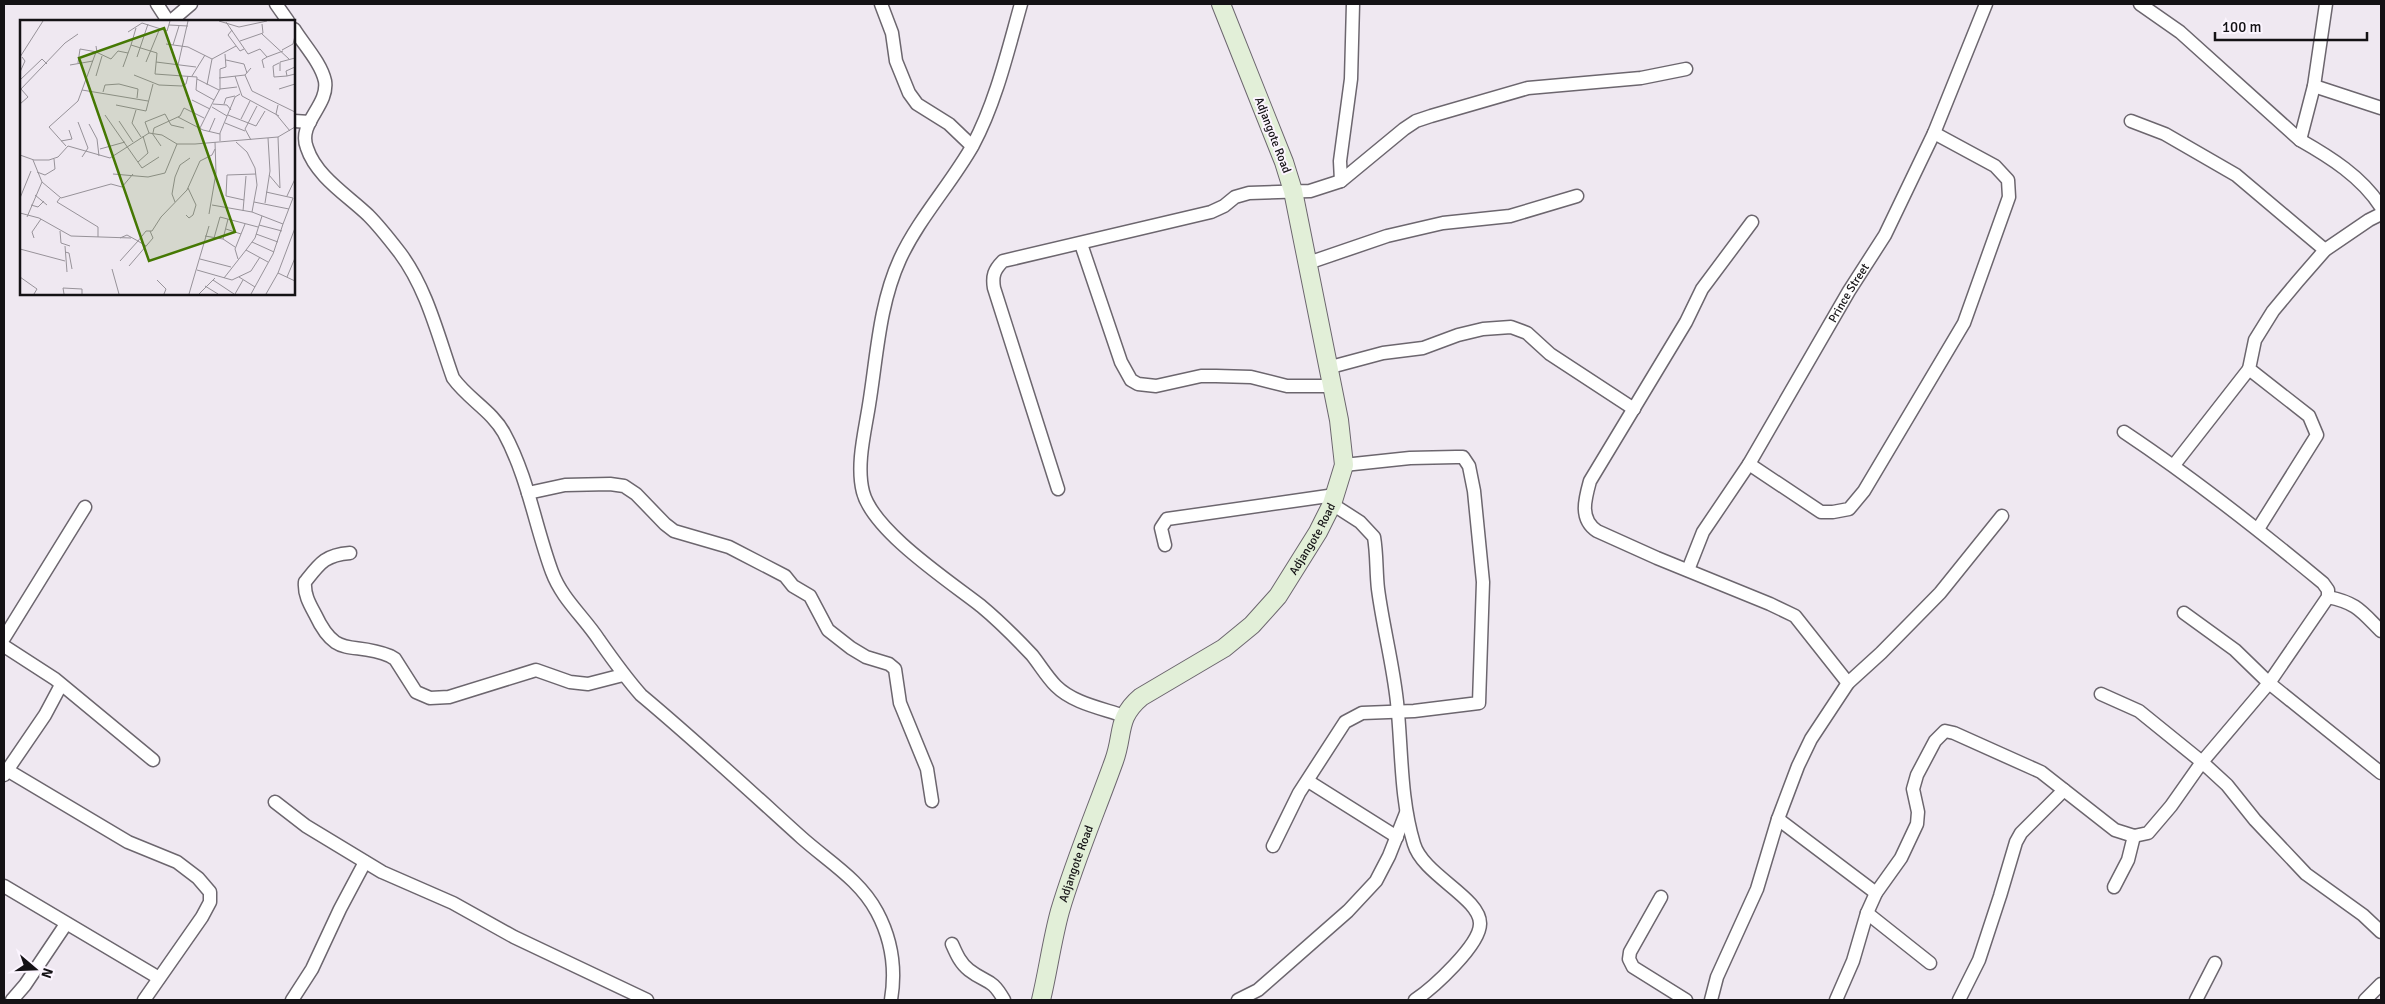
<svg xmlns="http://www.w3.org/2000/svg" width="2385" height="1004" viewBox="0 0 2385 1004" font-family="Signika,sans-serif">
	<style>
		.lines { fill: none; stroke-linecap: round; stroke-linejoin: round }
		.street-casing { stroke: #6c666e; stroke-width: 15 }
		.secondary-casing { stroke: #6c666e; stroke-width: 20 }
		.street { stroke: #fff; stroke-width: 12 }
		.secondary { stroke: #e2efd8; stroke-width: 18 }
		.labels { text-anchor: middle; stroke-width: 4; stroke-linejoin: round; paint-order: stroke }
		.street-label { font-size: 12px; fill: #141215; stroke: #fcf5ff }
		.inset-road { fill: none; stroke: #979299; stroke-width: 1 }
		.view { fill: #457803; fill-opacity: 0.15; stroke: #457803; stroke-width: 2.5 }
		.inset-edge { fill: none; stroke: #141215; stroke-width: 2.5 }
	</style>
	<rect width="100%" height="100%" fill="#efe8f1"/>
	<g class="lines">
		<defs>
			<g id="street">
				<path d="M157,4L168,21"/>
				<path d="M276,4L288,21"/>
				<path d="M881,4L892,33L896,61L909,93L917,104L949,124L972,146"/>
				<path d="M1021,4C1008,50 996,102 973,145C951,184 919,218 900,259C879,305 877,356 869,405C865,431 856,465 863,492C873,531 949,581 981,606C999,621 1016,638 1032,655C1040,665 1047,677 1056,686C1073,703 1101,708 1124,716"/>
				<path d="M2140,4L2180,32L2300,140C2330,157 2362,177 2381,207"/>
				<path d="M171,21L191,4"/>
				<path d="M294,29C304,45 321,63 325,81C329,106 297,123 307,148C316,176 347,195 368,215C379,226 390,240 400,253C427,289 438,336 453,378C468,399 492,411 504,433C528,477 535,526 552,572C562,599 584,617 599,640C613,660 625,677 641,695C696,741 749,790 802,838C829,862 860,880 877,912C892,940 896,970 891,1000"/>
				<path d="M2314,86L2381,108"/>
				<path d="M294,121L310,122"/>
				<path d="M2131,121L2165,134L2236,175L2325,250"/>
				<path d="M2300,140L2314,86L2326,4"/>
				<path d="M1341,181L1340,161L1351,79L1353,4"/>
				<path d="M1752,222L1702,289L1686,322L1590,481C1585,499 1579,519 1597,531L1657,558L1770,604L1795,616L1848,683"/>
				<path d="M1081,244L1121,362L1131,380L1138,384L1156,386L1201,376H1216L1251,377L1287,386H1330"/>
				<path d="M1308,263L1387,236L1443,223L1510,216L1577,196"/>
				<path d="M1327,368L1383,353L1423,348L1458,335L1483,329L1511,327L1527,333L1550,354L1634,409"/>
				<path d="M1749,464L1821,512H1833L1849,509L1864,491L1964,323L2009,197L2008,180L1995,166L1934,133"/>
				<path d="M2174,465L2249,369"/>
				<path d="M1058,489L994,288C992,276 994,270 1003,261L1211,212L1224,206L1235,197L1249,193L1310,191L1341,181L1404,129L1416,121L1431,116L1528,88L1641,78L1686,69"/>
				<path d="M528,493L565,485L610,484L624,486L636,494L665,524L674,531L729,547L785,576L793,586L810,596L828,630L851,648L866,657L889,664L895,669L900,703L927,769L932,801"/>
				<path d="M1332,504L1360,522L1374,537C1377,554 1376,572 1378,589C1383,627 1393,664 1397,702C1402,749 1400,798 1414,844C1423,875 1481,898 1480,924C1480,945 1433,988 1415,1000"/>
				<path d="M2258,529L2317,435L2309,416L2249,369L2255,340L2273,311L2298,281L2325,250L2369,220L2381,214"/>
				<path d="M1165,545L1161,528L1167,519L1335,495"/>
				<path d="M350,553C325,555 320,563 305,582C304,594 309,603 315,614C337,661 351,640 390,656L395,659L416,692L430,698L449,697L536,670L570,682L588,684L623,675"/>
				<path id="s1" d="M1688,570L1703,532L1749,464L1849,291L1885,235L1934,133L1986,4"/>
				<path d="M2328,597C2357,603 2361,611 2381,631"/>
				<path d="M2184,613L2235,650L2269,683L2381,773"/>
				<path d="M4,638L85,507"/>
				<path d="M4,646L55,679L153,760"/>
				<path d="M2101,694L2139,711L2202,762L2227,785L2255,820L2306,874L2363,915L2381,932"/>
				<path d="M7,770L128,842L177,862L198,878L210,892V902L202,917L144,1000"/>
				<path d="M4,775L45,715L61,685"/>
				<path d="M1308,781L1397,837"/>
				<path d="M275,802L306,826L382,872L453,903L514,937L647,1000"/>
				<path d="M1778,819L1876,893"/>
				<path d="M1273,846L1299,793L1345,722L1362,713L1414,711L1479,703L1483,582L1474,491L1469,466L1463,457H1456L1410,458L1344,465"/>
				<path d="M4,886L159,978"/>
				<path d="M2114,887L2128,860L2134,836"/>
				<path d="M1661,897L1630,952L1629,959L1633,967L1686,1000"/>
				<path d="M1867,913L1930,963"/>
				<path d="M952,944C956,953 960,963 969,970C987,984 991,977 1004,1000"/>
				<path d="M12,1000L25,985L66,924"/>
				<path d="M292,1000L312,969L340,909L365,862"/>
				<path d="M1238,1000L1258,990L1348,911L1376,881L1389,856L1406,813"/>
				<path d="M1711,1000L1717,977L1757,889L1778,819L1798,766L1811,739L1848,683L1881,653L1940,593L2002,516"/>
				<path d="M1836,1000L1853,961L1867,913L1876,893L1901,858L1917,824L1918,812L1913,789L1917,775L1935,741L1945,731L1954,733L2041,772L2115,830L2134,836L2148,833L2171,806L2202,762L2269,683L2328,597V590L2323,583C2258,529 2193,478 2124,432"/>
				<path d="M1959,1000L1979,960L2000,896L2016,842L2021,833L2064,790"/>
				<path d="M2196,1000L2215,963"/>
				<path d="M2365,1000L2381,984"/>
			</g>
			<g id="secondary">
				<path id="s2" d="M1041,1000C1048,971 1052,940 1060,911C1075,860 1096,811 1114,761C1124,734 1116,718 1141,697L1224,648L1252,625L1278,596L1318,532L1332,504L1344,465L1339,420L1293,191L1284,162L1221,4"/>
			</g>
		</defs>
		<use href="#street" class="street-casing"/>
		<use href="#secondary" class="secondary-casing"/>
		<use href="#street" class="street"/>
		<use href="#secondary" class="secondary"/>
	</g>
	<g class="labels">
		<g class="street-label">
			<text transform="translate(1273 135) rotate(69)" y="4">Adjangote Road</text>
			<text dy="4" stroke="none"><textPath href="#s1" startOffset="321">Prince Street</textPath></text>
			<text dy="4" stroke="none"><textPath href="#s2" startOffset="560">Adjangote Road</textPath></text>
			<text dy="4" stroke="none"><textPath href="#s2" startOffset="141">Adjangote Road</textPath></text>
		</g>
	</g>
	<g transform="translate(20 20)">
		<rect width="275" height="275" fill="#efe8f1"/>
		<path class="inset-road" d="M199,1L219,7L247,1M206,2L228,34L240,29L247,37L242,40L244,48M149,5L168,6M212,10L208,15L220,31L224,29M108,12L122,3L147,11L150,1M242,14L269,39M220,21L243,13L242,4M146,24L168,27L192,39L216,26M111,25L116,8M153,25L159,6M262,30L273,24L275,16M0,37L23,1M117,37L128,4M247,37L263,31M206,40L224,44L227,53M126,42L140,8M136,42L176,47M58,43L60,29L77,32L76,26M259,43L253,46L254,57L267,56M50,45L73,41M158,45L168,1M103,47L111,25L137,33L135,54L177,57L176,70L194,80L180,108M275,47L266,51L267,56L275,54M260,51V42L275,38M0,52L5,41L2,37M114,55L139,65L162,66L166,64L168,56M225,55L232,71L275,92M76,56L82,36M172,56L185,35M215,56L222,76L259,96M199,58L225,55L231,48M177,59L199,70M0,60L22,39L27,44M187,65L192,39M200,69L217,67M259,69L275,64M0,70L45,23L58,14M62,70L128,81M83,72L85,65L99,64L118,69L117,78M172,80L190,89M194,80L200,69V49L206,47L205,34M0,84L8,77L1,69M193,84L207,85L211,90M204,84L206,78L215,76M96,85L126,91L133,64M258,85L256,94L270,111M192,87L207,96M116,90L112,103L121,117M85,95L122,148L139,137M208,95L236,106L245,91M158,97L183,110L200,114M221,99L230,81M99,101L113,122M58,102L68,128L62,137M205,103L225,111M69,104L77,119L79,136M189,112L195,98M129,113L125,102L145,94L151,105L164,108M132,113L141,126M133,113L134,108L160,96L164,88L184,98M231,120L225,109L237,86M41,121L52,119L49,110M200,121V113L215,77L220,74M216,122L227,132L235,148L237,165L232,192M46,126L29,107L58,81L76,32L91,39L98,31L108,33M80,129L105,122M0,135L14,140H29L38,137L48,126L90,138L129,113L142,115L157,124H175L258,117L275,107M13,140L22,162L41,178L91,164L102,167L113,154M118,142L128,133L123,116M17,152L25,155L35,149L34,139M93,154L128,157L145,153L157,124M249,155L260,168L258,117M246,172L273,178L263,204M15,175L27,185M267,176L275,159V144M0,178L11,151M40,178L37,182L78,207V217M224,180L206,176L207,155L236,154M155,182L152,174L155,157L160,145L170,138M234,182L269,189M245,183L250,151L248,118M11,185L18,187L24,181M192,185L232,192L263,204L253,234L231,274M223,191L226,156M0,193L19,198L51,216L111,218M189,194L196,153L195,122M166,195L169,198L173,195L176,185L168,168M242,196L235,218L226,230L248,242M7,197L22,162M208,199L203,219L215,227M239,205L262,211M206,209L221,214M40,211L41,223L50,226M236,214L258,222M185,216L203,219M14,218L12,212L21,199M100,218L107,215L118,221L126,211H132L141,197L167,170L180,141L192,135L195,129M194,218L200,197L238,207M232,222L254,232M45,226L47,252M0,229L45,241M45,232L49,233L52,249M180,239L211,247M218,239L215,229L225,204M100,241L118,221L126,226M109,246L133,218L130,211M92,249L99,274M177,250L212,260L231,251L240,237M258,253L275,261M0,257L17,269L14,274M219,257L235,267M267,257L275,238M204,258L226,230M137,260L146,269L144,274M193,260L214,274M185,266L198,274M44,274L43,268L62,269V274M169,274L189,206M179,274L195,258M215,274L223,260M246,274L258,253L275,208"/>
		<path class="view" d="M144,8L215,212L129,241L59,38Z"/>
		<rect width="275" height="275" class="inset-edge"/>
	</g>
	<rect width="2385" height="1004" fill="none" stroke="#141215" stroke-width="10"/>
	<g transform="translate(35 969) rotate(109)" stroke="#fcf5ff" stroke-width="4" paint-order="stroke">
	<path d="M0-4L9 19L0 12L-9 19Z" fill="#141215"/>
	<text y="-8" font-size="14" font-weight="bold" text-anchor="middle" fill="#141215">N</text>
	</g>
	<path d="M2215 32v8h152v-8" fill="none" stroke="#141215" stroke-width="2.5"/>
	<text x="2222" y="32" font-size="15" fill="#141215" stroke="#fcf5ff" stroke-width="4" paint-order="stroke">100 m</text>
</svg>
